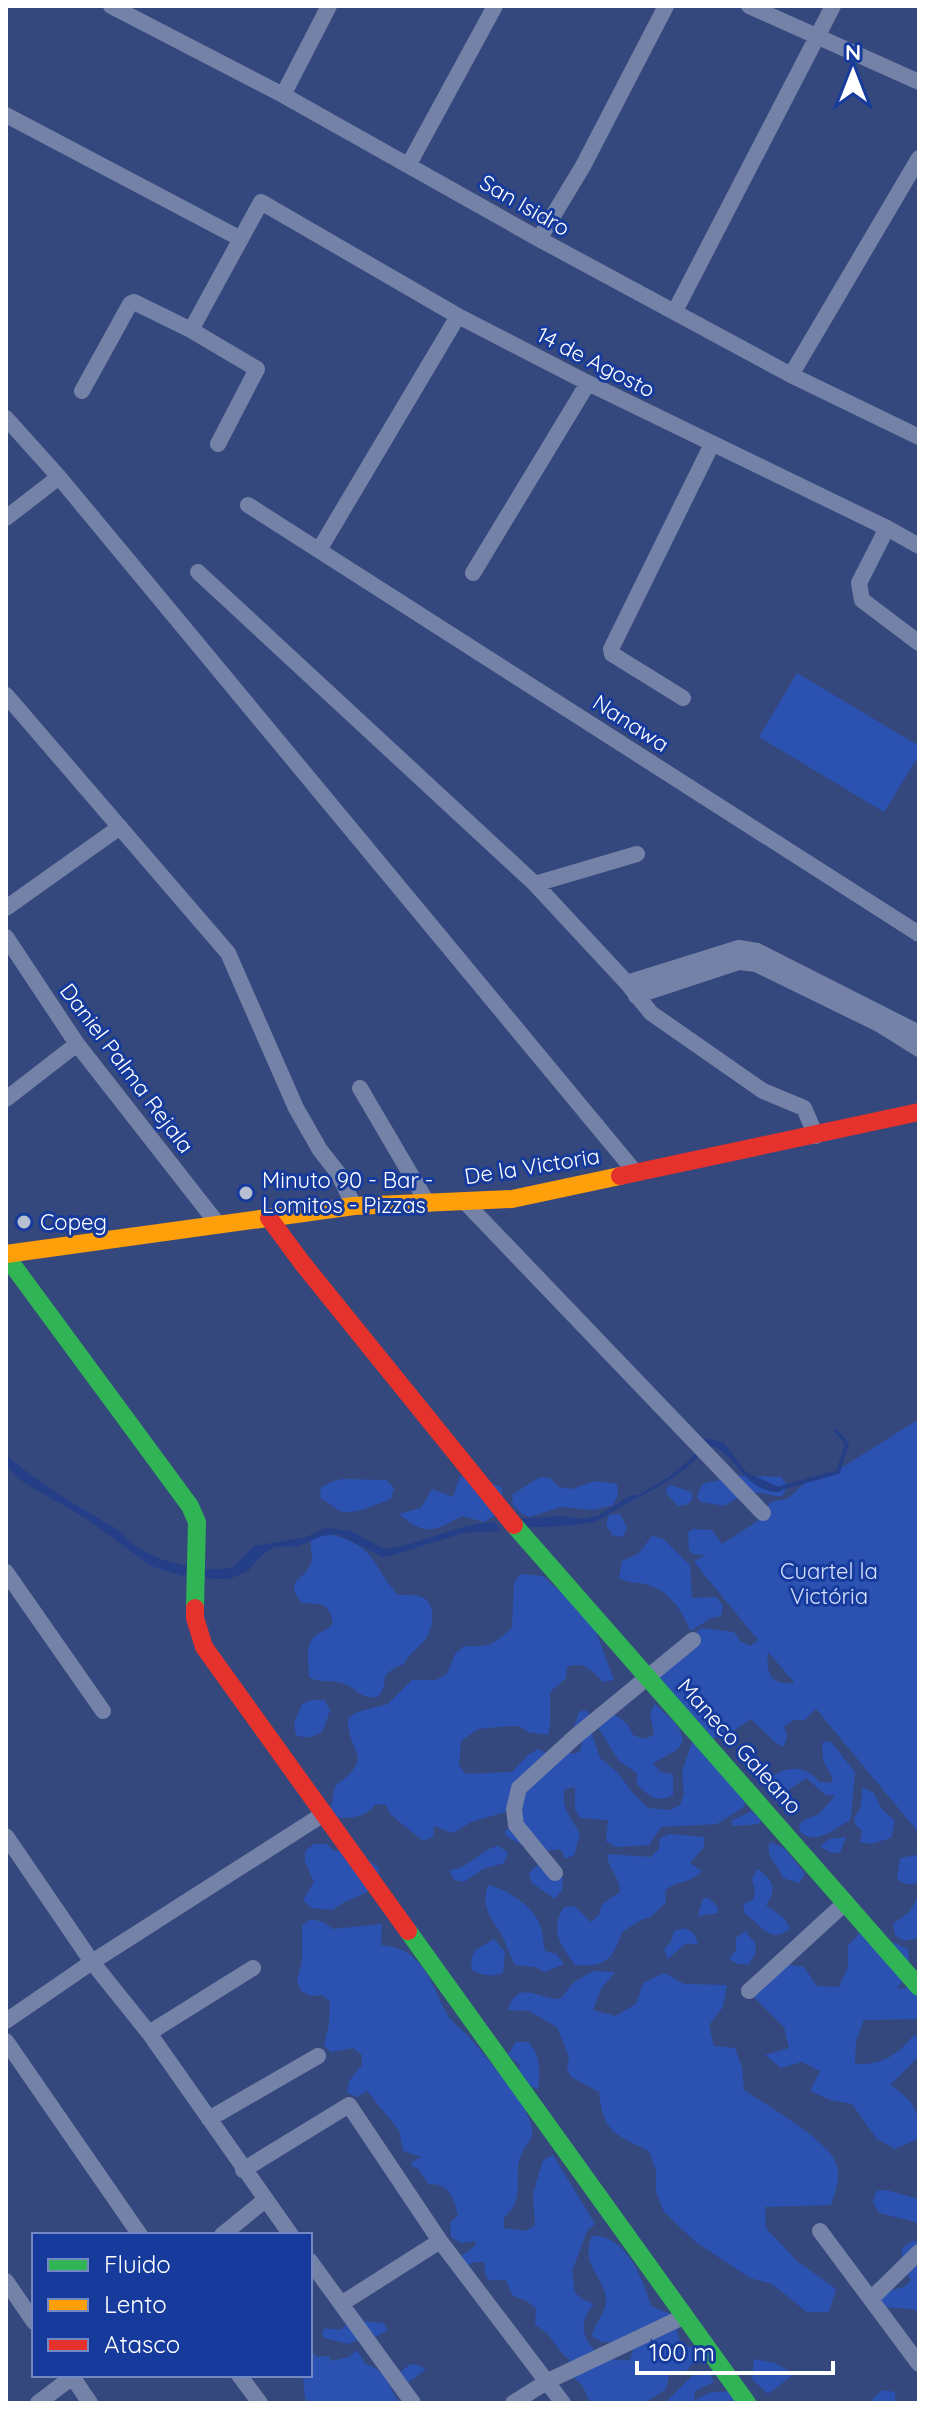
<svg xmlns="http://www.w3.org/2000/svg" width="925" height="2409" viewBox="0 0 925 2409" font-family="Quicksand,sans-serif">
	<style>
		.green { fill: #2b52b1; fill-rule: evenodd }
		.water { fill: #243f87 }
		.lines { fill: none; stroke-linecap: round; stroke-linejoin: round }
		.stream { stroke: #243f87; stroke-width: 4 }
		.street { stroke: #7582a8; stroke-width: 16 }
		.fast { stroke: #30b455; stroke-width: 18 }
		.slow { stroke: #ff9f0a; stroke-width: 18 }
		.jam { stroke: #e5322d; stroke-width: 18 }
		.poi-dot { fill: #b8bfd2; stroke: #163b9c; stroke-width: 3 }
		.labels { text-anchor: middle; stroke-width: 6; stroke-linejoin: round; paint-order: stroke }
		.street-label { font-size: 22px; fill: #fff; stroke: #163b9c }
		.poi-label { font-size: 22px; fill: #fff; stroke: #163b9c; text-anchor: start }
		.park-label { font-size: 22px; fill: #d4e0fd; stroke: #163b9c }
	</style>
	<rect width="100%" height="100%" fill="#35487d"/>
	<path class="green" d="M797,673L919,746V755L884,812L759,737Z
		M919,1419V1833L816,1709L805,1720H794L784,1726L787,1736L784,1747L775,1742L751,1719L733,1731L712,1739L655,1675L701,1628L734,1632L740,1641L750,1646L758,1640L694,1562L705,1555L693,1554L689,1550L688,1533L693,1529L712,1530L722,1544L769,1514L767,1507L771,1502L787,1499L813,1476L827,1477ZM768,1652L794,1682L793,1683C770,1685 766,1673 768,1652Z
		M723,1475L781,1477L788,1486L782,1496C774,1497 770,1494 762,1493C746,1491 737,1499 724,1506L701,1502L697,1497C701,1483 704,1482 718,1481Z
		M460,1476L483,1479L502,1488V1512L484,1522L462,1516C433,1532 425,1536 399,1514L421,1508L432,1489L453,1497Z
		M540,1477L550,1478L559,1487L572,1489L595,1481L617,1484L618,1495L613,1505L593,1510L561,1507L530,1517L521,1513L513,1505L512,1495Z
		M342,1479L386,1480L394,1488L391,1499C378,1503 351,1518 338,1510C332,1506 329,1502 321,1499L320,1488L331,1482Z
		M670,1485L692,1492V1500L688,1504L678,1506L667,1494L666,1489Z
		M620,1514L627,1527L623,1537L612,1535L606,1525L609,1515Z
		M321,1532C376,1544 367,1558 398,1595C406,1595 417,1594 424,1598C437,1607 433,1629 425,1640C417,1649 409,1654 404,1664L394,1668L385,1676L384,1687L378,1697C357,1699 358,1687 341,1683C328,1679 321,1684 309,1677C309,1664 304,1644 316,1635C323,1630 327,1631 333,1623C329,1602 321,1604 302,1603C282,1579 305,1581 311,1563C314,1554 309,1545 311,1536Z
		M652,1536L663,1539L690,1565L692,1598L716,1597L723,1606L721,1616L711,1618L691,1631C680,1609 671,1591 645,1584C635,1582 628,1583 619,1578L622,1561L638,1554Z
		M520,1574L543,1576L592,1621L614,1680L603,1682C591,1670 585,1661 567,1667L566,1678L550,1692V1725L548,1735L528,1732L519,1726H508L478,1729L461,1741L459,1765L466,1774L512,1772L528,1755L538,1749L549,1754L513,1810L471,1822L453,1833L434,1826L433,1837L423,1841L390,1814L386,1805L376,1804C365,1817 353,1819 337,1817L331,1807L335,1786C377,1755 348,1756 348,1718L357,1712L388,1704L412,1680H436L447,1674L455,1654L464,1646C490,1647 494,1645 512,1627L514,1583Z
		M312,1700H324L330,1710L323,1731C314,1737 306,1739 296,1735L294,1724L302,1704Z
		M655,1704C664,1713 690,1732 680,1746C675,1753 660,1758 653,1764L661,1772L673,1774V1795C656,1804 649,1796 637,1784V1773L619,1761L595,1723L608,1713C621,1717 628,1722 633,1735L644,1739L654,1735L650,1713Z
		M585,1710L589,1714V1725L600,1758L618,1773L632,1792L648,1808L670,1810L680,1805L684,1794L682,1772L692,1742L747,1797L744,1807L717,1824L661,1827L649,1845L616,1847L606,1841L608,1820L580,1818L575,1809V1787L565,1789C559,1806 573,1820 580,1834L574,1856L564,1858L563,1852L559,1849C540,1854 523,1846 506,1836L505,1831L511,1828L517,1796L567,1752L575,1754L580,1751L582,1741L574,1727L579,1712Z
		M827,1741L832,1743L855,1772L851,1817L849,1821C833,1829 817,1846 800,1832L799,1826L802,1821L819,1814L835,1796L826,1795L806,1778L783,1794L773,1793L765,1786C777,1766 805,1762 819,1782L830,1783L833,1779L823,1760L822,1743Z
		M863,1787L874,1793L881,1808L895,1821L891,1838L871,1844L860,1842L862,1831L855,1824L854,1818L860,1809Z
		M752,1811L761,1820L759,1824L733,1826L731,1821Z
		M670,1834L704,1837V1847L690,1863L702,1871C691,1884 676,1880 665,1891L666,1902L651,1917L641,1920L622,1932C612,1961 606,1967 575,1965C561,1945 549,1931 564,1907L575,1906L591,1922L599,1915L602,1904L620,1892C620,1876 608,1869 607,1854L651,1857L659,1849L660,1838Z
		M846,1837L840,1853L829,1852L820,1846L829,1839Z
		M770,1842L784,1848L805,1874L799,1883L783,1878C779,1864 764,1858 770,1842Z
		M314,1844H326L335,1851L358,1852L379,1868C377,1899 350,1894 333,1910L311,1908L303,1900L314,1882L305,1862V1851Z
		M499,1846L508,1853L504,1863L483,1869L464,1882L454,1880L449,1870C469,1870 479,1849 499,1846Z
		M917,1855L919,1882C913,1886 902,1884 897,1879L900,1858Z
		M548,1864L554,1873L563,1879L562,1890L555,1899L532,1883L529,1873L536,1866Z
		M757,1869C773,1879 778,1890 766,1905L785,1919L790,1929C768,1945 763,1924 745,1914L743,1904L753,1900L755,1890L752,1879Z
		M488,1885C505,1888 534,1907 540,1925C543,1932 543,1943 545,1951L556,1954L564,1964L545,1972L535,1967L515,1965C509,1955 507,1944 501,1934C490,1916 481,1908 488,1885Z
		M919,1895V1938L904,1941L895,1935L893,1924L910,1911Z
		M703,1898H709L718,1907V1913L698,1916Z
		M311,1919L323,1922L333,1929L382,1924L381,1945C397,1947 407,1950 418,1962C432,1977 438,1999 448,2016C454,2025 463,2030 470,2038C488,2060 527,2102 532,2128C534,2140 525,2145 521,2155C512,2179 527,2197 504,2218V2228L526,2231L535,2225L533,2194L543,2160L553,2155L595,2224L587,2231L572,2271L575,2293L584,2300L594,2304C568,2332 596,2365 630,2360L633,2350L625,2342H602L592,2336C594,2323 606,2314 606,2301C605,2275 579,2266 592,2236C626,2234 643,2279 651,2306L673,2315C678,2326 676,2336 683,2346L694,2347L700,2356L683,2374L670,2371L666,2389L645,2403H590L583,2386L571,2375L569,2359C552,2347 556,2336 535,2325L536,2309L528,2302L512,2295L506,2280H490L486,2277L484,2262H474L461,2270V2256L475,2246L476,2241L461,2243L451,2237L450,2223L458,2215C453,2197 450,2184 429,2184L417,2168L411,2166L413,2161L421,2157L403,2151L399,2130L367,2091L357,2097L347,2092L349,2081L362,2065V2055L353,2048L331,2052L324,2045L329,2024L330,2002L322,1995L311,1996L301,1991L297,1981L302,1960V1926Z
		M685,1928L694,1934L698,1944H685L668,1959L664,1949L671,1942L674,1931Z
		M863,1929L908,1949L910,1971L897,1989L911,1987L919,1991V2019L864,2020L856,2041L855,2064C882,2065 896,2056 913,2036L919,2035V2056L890,2085C914,2101 920,2110 918,2139L895,2149L877,2139L852,2104L830,2100L810,2091L820,2071L802,2062L781,2068L765,2055L789,2048L784,2027L753,1996L780,1963L804,1967L817,1986L839,1987L848,1967V1946Z
		M745,1931L756,1944L755,1954L749,1964H738L729,1959L736,1950V1938Z
		M494,1939L505,1952L503,1973C491,1977 484,1976 472,1970L471,1960L475,1950Z
		M593,1971L615,1972L601,1989L593,2010L615,2016L636,2004L643,1983L664,1973L684,1984L727,1985L723,2007L709,2025L714,2046L735,2048L742,2068L744,2090C765,2104 829,2141 836,2163C841,2178 836,2190 831,2205L765,2207L766,2228L797,2261L836,2289L829,2312H807L772,2284L750,2278L697,2243L664,2212L656,2192V2171L649,2151C615,2134 603,2133 599,2092L571,2077L567,2068L569,2057L557,2027L529,2011L508,2010C518,1978 537,1999 560,1999L574,1982Z
		M516,2042H528C541,2054 540,2072 538,2089L530,2086L519,2071L520,2065L508,2055Z
		M886,2190L919,2199V2223L879,2213L873,2202L876,2191Z
		M912,2241L919,2242V2312L913,2309L867,2306L871,2296L904,2287L911,2280C904,2269 901,2261 902,2248Z
		M360,2321L383,2323L388,2330L370,2340L354,2341L349,2344L324,2338L322,2333L325,2328L341,2330L348,2322Z
		M357,2350L365,2364C391,2372 386,2386 400,2403L308,2402L305,2398L303,2375H310V2351L317,2357L328,2356L332,2361L349,2357Z
		M754,2359L775,2363L794,2374L768,2394L752,2379Z
		M415,2364L426,2369L409,2382H403L397,2375L409,2365Z
		M697,2371L709,2372L714,2382L695,2391L694,2403H665Z
		M883,2390L895,2392V2403H871L874,2397Z
		M729,2391L740,2403H697V2399L708,2393Z"/>
	<path class="water" d="M708,1438L724,1443L746,1472L779,1487L781,1492C743,1494 736,1449 707,1445C685,1477 655,1488 622,1506C611,1512 602,1521 589,1523C570,1527 542,1526 521,1528L515,1519L560,1516L584,1519L599,1515L629,1496L638,1495L669,1477L692,1458L702,1441Z
		M6,1455C40,1484 77,1506 115,1528C122,1532 128,1540 134,1545C149,1556 168,1562 187,1566L185,1577L151,1566L87,1519L23,1482L6,1466Z
		M494,1522L501,1531L463,1533L387,1557H382L337,1534L322,1536L298,1546L275,1547L262,1555L248,1571L229,1579H210L201,1575L202,1570L232,1568L254,1546L306,1537L326,1528L351,1531L384,1549C422,1545 455,1524 494,1522Z"/>
	<g class="lines">
		<path class="stream" d="M777,1489L838,1472L847,1444L836,1431"/>
		<path class="street" d="M111,6L283,95L539,239L791,375L919,437
			M749,6L919,82
			M283,95L329,6
			M6,115L241,239
			M409,164L495,6
			M539,239L583,166L666,6
			M675,311L833,6
			M191,330L261,202L458,316L588,383L887,528L919,546
			M791,375L919,158
			M82,391L130,304L134,302L191,330L257,369L218,444
			M6,418L59,477L6,518
			M59,477L636,1173
			M248,505L919,934
			M887,528L859,583L862,600L919,643
			M319,550L458,316
			M198,572L535,884L627,983L651,1013L763,1091L804,1108L816,1136
			M473,573L588,383
			M6,695L228,953L296,1108L320,1150L338,1173L354,1206
			M683,698L612,654L611,649L712,444
			M535,884L637,854
			M6,908L120,827
			M6,937L77,1044L217,1223
			M627,983L739,948L757,951L919,1033
			M636,996L739,962L756,964L879,1024L919,1049
			M360,1088L428,1204
			M6,1099L77,1044
			M465,1202L763,1513
			M6,1572L103,1711
			M6,1836L92,1962L149,2033L291,2235
			M555,1873L516,1825L514,1809L519,1788L576,1736L693,1640
			M749,1991L846,1902
			M6,2021L92,1962L325,1813
			M149,2033L253,1968
			M6,2041L140,2235
			M209,2119L318,2056
			M243,2170L349,2105L440,2241L563,2403
			M820,2231L919,2364
			M222,2235L265,2200
			M310,2261L413,2403
			M6,2281L34,2322
			M871,2299L919,2252
			M341,2304L440,2241
			M71,2375L90,2403
			M239,2375L260,2403
			M38,2403L75,2375
			M513,2403L548,2381L685,2316"/>
		<path class="fast" d="M6,1256L190,1506L197,1522L195,1608
			M514,1525L919,1987
			M408,1931L747,2403"/>
		<path class="slow" d="M6,1254L354,1206L512,1199L620,1176"/>
		<path class="jam" d="M620,1176L919,1112
			M269,1218L303,1264L514,1525
			M195,1608V1618L204,1647L408,1931"/>
	</g>
	<g class="poi-dot">
		<circle cx="246" cy="1193" r="8"/>
		<circle cx="24" cy="1222" r="8"/>
	</g>
	<g class="labels">
		<g class="street-label">
			<text transform="translate(525 205) rotate(30)" y="8">San Isidro</text>
			<text transform="translate(596 362) rotate(27)" y="8">14 de Agosto</text>
			<text transform="translate(631 723) rotate(33)" y="8">Nanawa</text>
			<text transform="translate(127 1068) rotate(53)" y="8">Daniel Palma Rejala</text>
			<text transform="translate(532 1166) rotate(-9)" y="8">De la Victoria</text>
			<text transform="translate(740 1746) rotate(48)" y="8">Maneco Galeano</text>
		</g>
		<g class="poi-label">
			<text x="262" y="1188">Minuto 90 - Bar -<tspan x="262" dy="25">Lomitos - Pizzas</tspan></text>
			<text x="40" y="1230">Copeg</text>
		</g>
		<g class="park-label">
			<text x="829" y="1579">Cuartel la<tspan x="829" dy="25">Victória</tspan></text>
		</g>
	</g>
	<rect width="925" height="2409" fill="none" stroke="#ffffff" stroke-width="16"/>
	<rect x="32" y="2233" width="280" height="144" fill="#163b9c" stroke="#7389c4" stroke-width="2"/>
	<rect x="48" y="2259" width="40" height="12" fill="#30b455" stroke="#7389c4" stroke-width="2"/>
	<text x="104" y="2273" font-size="24" fill="#ffffff">Fluido</text>
	<rect x="48" y="2299" width="40" height="12" fill="#ff9f0a" stroke="#7389c4" stroke-width="2"/>
	<text x="104" y="2313" font-size="24" fill="#ffffff">Lento</text>
	<rect x="48" y="2339" width="40" height="12" fill="#e5322d" stroke="#7389c4" stroke-width="2"/>
	<text x="104" y="2353" font-size="24" fill="#ffffff">Atasco</text>
	<g transform="translate(853 72)" stroke="#163b9c" stroke-width="6" paint-order="stroke">
	<path d="M0-6L14 30L0 20L-14 30Z" fill="#ffffff"/>
	<text y="-12" font-size="22" font-weight="bold" text-anchor="middle" fill="#ffffff">N</text>
	</g>
	<path d="M637 2361v12h196v-12" fill="none" stroke="#ffffff" stroke-width="4"/>
	<text x="649" y="2361" font-size="24" fill="#ffffff" stroke="#163b9c" stroke-width="6" paint-order="stroke">100 m</text>
</svg>
